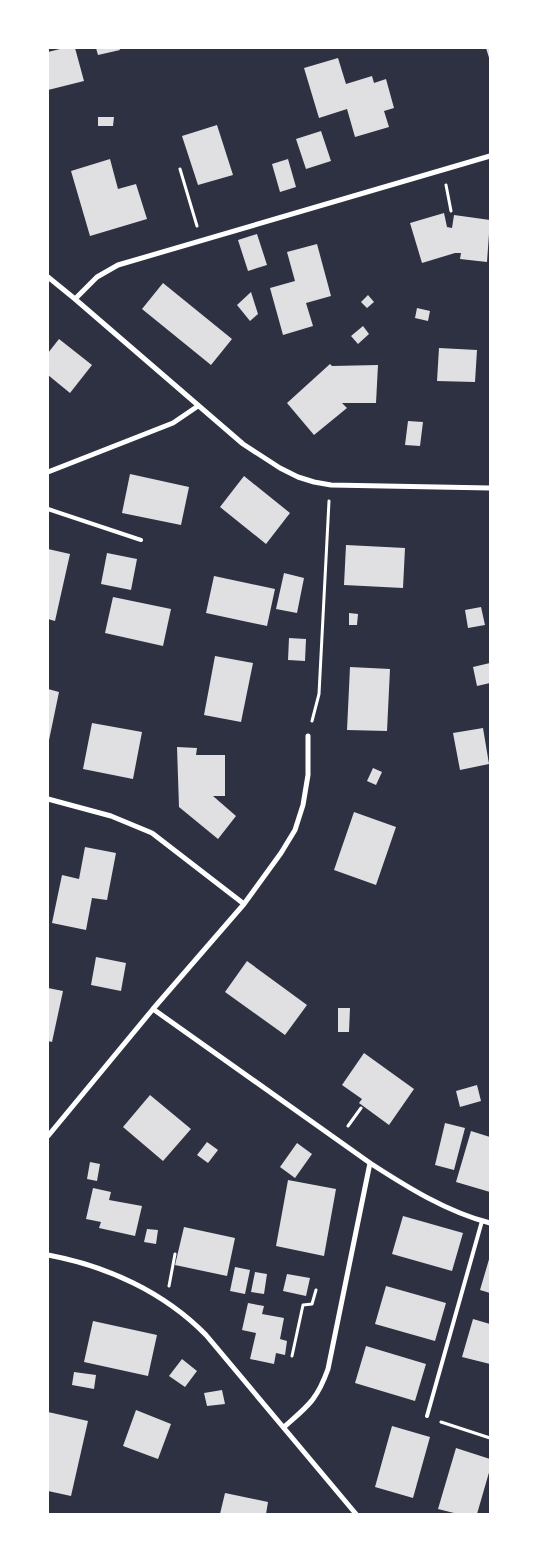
<svg xmlns="http://www.w3.org/2000/svg" width="538" height="1562" viewBox="0 0 538 1562" font-family="'Varela Round',sans-serif">
	<style>
		.building { fill: #e0e0e3 }
		.lines { fill: none; stroke-linecap: round; stroke-linejoin: round }
		.path { stroke: #fff; stroke-width: 3 }
		.service { stroke: #fff; stroke-width: 4 }
		.minor { stroke: #fff; stroke-width: 5 }
	</style>
	<rect width="100%" height="100%" fill="#2d3142"/>
	<path class="building" d="M64,48H75L84,81L48,90V52Z
		M96,48H119L120,50L98,55Z
		M486,48H490V61Z
		M338,58L346,84L372,76L374,83L386,79L394,108L384,111L389,127L355,137L347,109L319,118L304,68Z
		M98,117H114L113,126H98Z
		M217,125L233,175L198,185L182,136Z
		M321,131L331,161L306,169L296,139Z
		M110,159L118,189L136,184L147,219L90,236L71,171Z
		M288,159L296,187L280,192L272,164Z
		M444,213L447,227L452,228L454,215L490,220L487,262L460,259L461,253H455L422,263L410,223Z
		M257,234L267,265L248,271L238,240Z
		M317,244L331,296L306,303L313,326L283,335L270,288L295,281L287,252Z
		M163,283L232,339L211,365L142,309Z
		M251,292L258,314L250,321L237,305Z
		M368,295L374,302L367,308L361,302Z
		M417,308L430,311L428,321L415,318Z
		M363,326L369,334L358,344L351,336Z
		M59,339L92,365L70,393L48,375V353Z
		M439,348L477,350L475,382L437,381Z
		M330,364L332,366L378,365L376,403H342L347,408L314,435L287,403Z
		M408,421L423,422L420,446L405,445Z
		M130,474L189,487L181,525L122,513Z
		M244,476L290,513L266,544L220,507Z
		M346,545L405,548L403,588L344,585Z
		M48,549L70,554L55,621L48,619Z
		M107,553L137,559L131,590L101,584Z
		M284,573L304,578L297,613L276,609Z
		M214,576L275,589L267,626L206,613Z
		M113,597L171,609L163,646L105,633Z
		M481,607L485,625L468,628L465,610Z
		M349,613L358,614L357,625H349Z
		M289,638L306,639L305,661L288,660Z
		M215,656L253,663L241,722L204,715Z
		M490,663V683L477,686L473,667Z
		M350,667L390,669L387,731L347,730Z
		M48,689L59,692L48,745Z
		M92,723L142,732L133,779L83,769Z
		M483,728L489,764L460,770L453,733Z
		M177,747L197,748L196,755H225V796H213L236,816L218,839L179,807Z
		M373,768L382,772L376,785L367,781Z
		M354,812L396,827L376,885L334,870Z
		M85,847L116,853L107,900L92,898L86,930L52,923L62,875L79,879Z
		M96,957L126,963L121,991L91,985Z
		M247,961L307,1005L285,1035L225,992Z
		M48,988L63,991L52,1042L48,1041Z
		M338,1008H350L349,1032H338Z
		M364,1053L414,1089L389,1125L359,1103L362,1099L342,1085Z
		M477,1085L481,1101L460,1107L456,1091Z
		M150,1095L191,1129L163,1161L123,1127Z
		M445,1123L465,1128L454,1170L435,1165Z
		M471,1131L490,1137V1192L456,1182Z
		M207,1142L218,1150L208,1163L197,1155Z
		M297,1143L312,1154L295,1178L280,1167Z
		M90,1162L100,1164L97,1181L87,1179Z
		M288,1180L336,1189L324,1256L276,1246Z
		M93,1188L111,1192L109,1200L142,1206L135,1236L99,1228L101,1222L86,1219Z
		M403,1216L463,1233L452,1271L392,1254Z
		M184,1227L235,1238L227,1276L175,1265Z
		M147,1229L158,1230L156,1244L144,1242Z
		M490,1256V1293L480,1290Z
		M235,1267L250,1270L245,1294L230,1291Z
		M255,1272L267,1274L264,1294L251,1292Z
		M287,1274L310,1278L306,1296L283,1291Z
		M386,1286L446,1303L435,1341L375,1324Z
		M248,1303L264,1306L262,1314L284,1318L280,1339L287,1341L285,1355L276,1353L274,1364L250,1359L256,1333L242,1330Z
		M473,1319L490,1324V1364L462,1357Z
		M93,1321L157,1335L148,1376L84,1362Z
		M366,1346L426,1364L415,1401L355,1383Z
		M182,1359L197,1371L185,1387L169,1376Z
		M74,1372L96,1375L94,1389L72,1385Z
		M222,1390L225,1404L207,1406L204,1393Z
		M136,1410L171,1424L158,1459L123,1446Z
		M48,1412L88,1421L71,1496L48,1491Z
		M392,1426L430,1437L413,1498L375,1487Z
		M456,1448L490,1459V1469L477,1514H458L438,1509Z
		M225,1493L268,1502L266,1514H220Z"/>
	<g class="lines">
		<path class="path" d="M180,169L197,226
			M446,185L451,211
			M312,721L319,694L329,501
			M348,1126L361,1108
			M169,1286L175,1254
			M292,1356L303,1305L312,1304L316,1290
			M441,1422L490,1438"/>
		<path class="service" d="M48,509L141,540
			M427,1416L482,1221"/>
		<path class="minor" d="M48,277L75,299L243,444L280,468L298,477L314,482L331,485L490,488
			M75,299L97,277L118,265L490,156
			M48,472L173,423L198,406
			M48,799L111,816L152,833L244,904
			M153,1009L370,1163C407,1187 447,1212 490,1223
			M48,1136L153,1009L244,904L281,853L295,830L303,805L308,775V736
			M48,1255C107,1266 164,1292 206,1335L356,1514
			M284,1427C308,1406 317,1400 328,1369L370,1163"/>
	</g>
	<rect width="538" height="1562" fill="none" stroke="#ffffff" stroke-width="98"/>
</svg>
